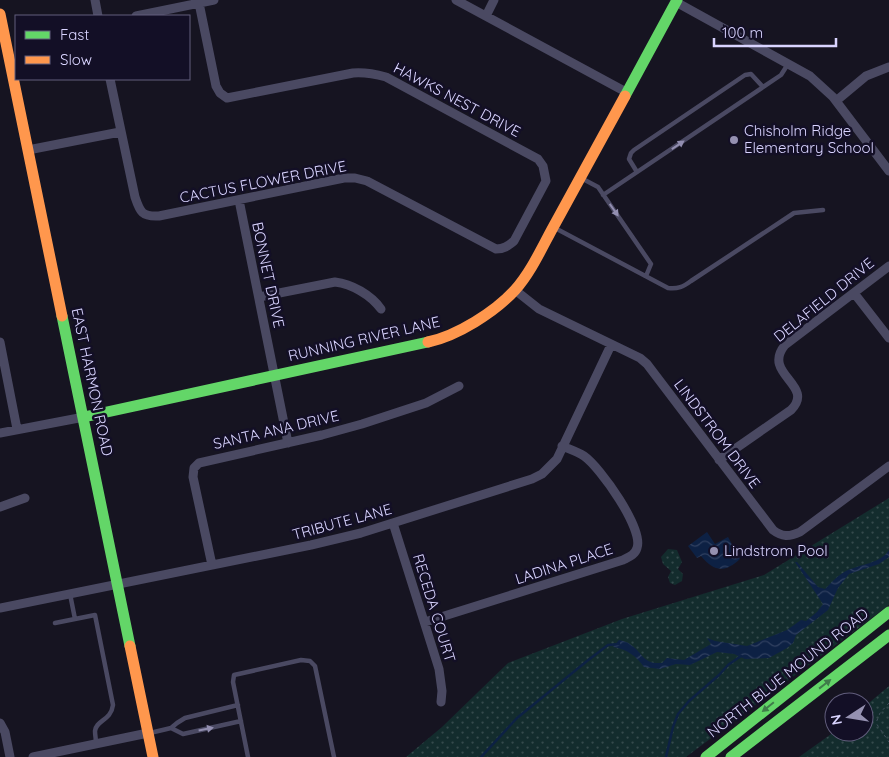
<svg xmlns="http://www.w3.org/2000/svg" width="889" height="757" viewBox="0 0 889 757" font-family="Quicksand,sans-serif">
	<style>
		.grass { fill: url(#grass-dots) }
		.water { fill: url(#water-waves) }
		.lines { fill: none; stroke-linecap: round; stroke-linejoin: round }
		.stream { stroke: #0d2144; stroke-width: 2.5 }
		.path { stroke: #44505f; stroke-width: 1; stroke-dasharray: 2.5 4; stroke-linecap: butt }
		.lane { stroke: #4a4962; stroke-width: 4.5 }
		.street { stroke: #4a4962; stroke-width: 9 }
		.fast { stroke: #63d668; stroke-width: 11 }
		.slow { stroke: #ff974d; stroke-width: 11 }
		.oneway { fill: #928eb0 }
		.oneway2 { fill: #3f7c4a }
		.poi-dot { fill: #9591b1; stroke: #130f26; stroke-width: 2 }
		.labels { text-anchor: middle; stroke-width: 5; stroke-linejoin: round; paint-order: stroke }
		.street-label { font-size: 15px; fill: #d9d4ff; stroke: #130f26 }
		.poi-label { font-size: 15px; fill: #d9d4ff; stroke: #130f26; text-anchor: start }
	</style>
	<defs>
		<pattern id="grass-dots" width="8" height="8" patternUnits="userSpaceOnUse" patternTransform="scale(1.25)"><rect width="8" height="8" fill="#132c2d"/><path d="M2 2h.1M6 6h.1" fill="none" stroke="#354a4c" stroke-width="1.8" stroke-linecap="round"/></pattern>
		<pattern id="water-waves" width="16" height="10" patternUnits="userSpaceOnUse" patternTransform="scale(1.25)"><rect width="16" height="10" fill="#0d2144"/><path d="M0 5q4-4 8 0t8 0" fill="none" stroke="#304060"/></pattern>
	</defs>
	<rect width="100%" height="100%" fill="#161421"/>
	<path class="grass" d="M889,498V605L686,757H406L442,727L508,663L622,619L764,575Z
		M668,549L677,550L682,562L678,569L683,574L682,581L675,585L670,583L668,577L671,571L663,564L661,557Z
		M889,686V757H799L834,732H864V707Z"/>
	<path class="water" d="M707,532L715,544L728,537L740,559C725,573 714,572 701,556L697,558L688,546Z
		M889,550V557L879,564L849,574L838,588L828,610L796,635L793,643L787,648L769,658L745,659L734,654L717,652L690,665L676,664L660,669L644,667C636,656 627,649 613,647L619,640C623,641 628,642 631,645C644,654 642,664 662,663L667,658L684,660L711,644L707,638L715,641L747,646L787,630L801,620L806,621L817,612L823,604L795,562H797L818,587L825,589C831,583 838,575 846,571C860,564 880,564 889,550Z"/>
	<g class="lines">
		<path class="stream" d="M481,757L517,718L587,661L608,645L619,644
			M666,757L673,727L678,714L689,701L719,675L728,665L741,656"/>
		<path class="path" d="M889,703L880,713L876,723L889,742"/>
		<path class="lane" d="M637,172L629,159L631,153L634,150L745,75L751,74L763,87
			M581,178L598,187L651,264L646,276
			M603,195L781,75L788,64
			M555,228L668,288C678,289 683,287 691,281L794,213L823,210
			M75,619L95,615L113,705C111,721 96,720 95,731C95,735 96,739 96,743
			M55,623L75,619L70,594
			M171,728L183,734L241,721
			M150,733L171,728L177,723L185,718L238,705
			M248,757L233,682L234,675L301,660L310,661L315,666L334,757"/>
		<path class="street" d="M95,0L98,16
			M456,0L626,92
			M676,2L810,76L833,97L889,171
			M136,16L214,0
			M486,16L494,0
			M110,79L135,197C140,212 142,217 159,216L344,178H355L367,181L496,249C504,249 508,246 514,241L546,181L543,166L538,159L386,77C375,74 365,72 353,73L227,98L220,93L216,86L199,3
			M836,101L866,76L889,67
			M28,150L120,132
			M239,200L288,443
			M515,290L539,309L640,358L647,364L773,530C782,537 789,537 800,532L889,466
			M854,293L889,338
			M259,297L335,282C352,284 371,295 381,309
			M0,342L17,429
			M0,433L84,417
			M719,460L791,410C816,385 761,374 785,345L889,266
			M0,507L25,498
			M393,523L439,669L442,691L441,702
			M212,565L193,477L194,468L199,463L322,435L362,424L426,403L459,386
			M0,608L311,545L361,533L532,479L542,474L557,459L611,345
			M425,622L623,560C629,557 635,555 637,548C644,529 600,467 584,456C578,452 569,449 562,446
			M0,723L5,732L10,757
			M33,757L148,733"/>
		<path class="fast" d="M625,96L677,0
			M62,316L130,646
			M84,417L428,342
			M706,757L889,612
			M731,757L889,635"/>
		<path class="slow" d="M0,14L62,316
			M428,342C457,336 495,312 515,290C532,271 543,245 556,222C579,180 602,138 625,96
			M130,646L153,757"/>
	</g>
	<defs><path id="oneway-solid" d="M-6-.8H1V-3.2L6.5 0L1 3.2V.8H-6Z" transform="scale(1.25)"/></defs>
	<g class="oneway">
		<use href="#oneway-solid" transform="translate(678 145) rotate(-34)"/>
		<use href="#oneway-solid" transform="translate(614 210) rotate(55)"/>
		<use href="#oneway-solid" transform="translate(206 729) rotate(-11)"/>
	</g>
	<g class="oneway2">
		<use href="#oneway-solid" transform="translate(825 684) rotate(-38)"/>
		<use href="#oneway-solid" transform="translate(768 707) rotate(141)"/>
	</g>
	<g class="poi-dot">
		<circle cx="734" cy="140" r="5"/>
		<circle cx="714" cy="551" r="5"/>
	</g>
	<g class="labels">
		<g class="street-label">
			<text transform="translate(457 100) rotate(28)" y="5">HAWKS NEST DRIVE</text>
			<text transform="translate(263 182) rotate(-11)" y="5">CACTUS FLOWER DRIVE</text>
			<text transform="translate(268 275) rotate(78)" y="5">BONNET DRIVE</text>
			<text transform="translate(824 300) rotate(-39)" y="5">DELAFIELD DRIVE</text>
			<text transform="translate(364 339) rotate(-13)" y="5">RUNNING RIVER LANE</text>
			<text transform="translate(92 382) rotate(78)" y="5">EAST HARMON ROAD</text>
			<text transform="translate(276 430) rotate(-13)" y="5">SANTA ANA DRIVE</text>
			<text transform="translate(717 434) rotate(53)" y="5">LINDSTROM DRIVE</text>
			<text transform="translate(342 522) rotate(-15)" y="5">TRIBUTE LANE</text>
			<text transform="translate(564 564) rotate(-18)" y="5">LADINA PLACE</text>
			<text transform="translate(434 608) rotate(73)" y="5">RECEDA COURT</text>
			<text transform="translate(788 673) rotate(-38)" y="5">NORTH BLUE MOUND ROAD</text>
		</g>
		<g class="poi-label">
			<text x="744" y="136">Chisholm Ridge<tspan x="744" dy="17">Elementary School</tspan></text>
			<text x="724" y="556">Lindstrom Pool</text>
		</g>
	</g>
	<rect x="15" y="15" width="175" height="65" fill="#130f26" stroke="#625e7d"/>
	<rect x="25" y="31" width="25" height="8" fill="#63d668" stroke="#625e7d"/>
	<text x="60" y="40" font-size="15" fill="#d9d4ff">Fast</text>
	<rect x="25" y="56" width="25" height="8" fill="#ff974d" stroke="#625e7d"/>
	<text x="60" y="65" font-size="15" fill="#d9d4ff">Slow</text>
	<g transform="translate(849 717) rotate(258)"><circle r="24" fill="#130f26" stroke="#625e7d"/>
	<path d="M0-4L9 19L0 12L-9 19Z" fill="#9591b1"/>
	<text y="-8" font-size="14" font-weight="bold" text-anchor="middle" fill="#d9d4ff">N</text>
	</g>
	<path d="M714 38v8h122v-8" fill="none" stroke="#d9d4ff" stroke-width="2.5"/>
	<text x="722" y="38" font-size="15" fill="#d9d4ff" stroke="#130f26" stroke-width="4" paint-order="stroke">100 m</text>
</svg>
